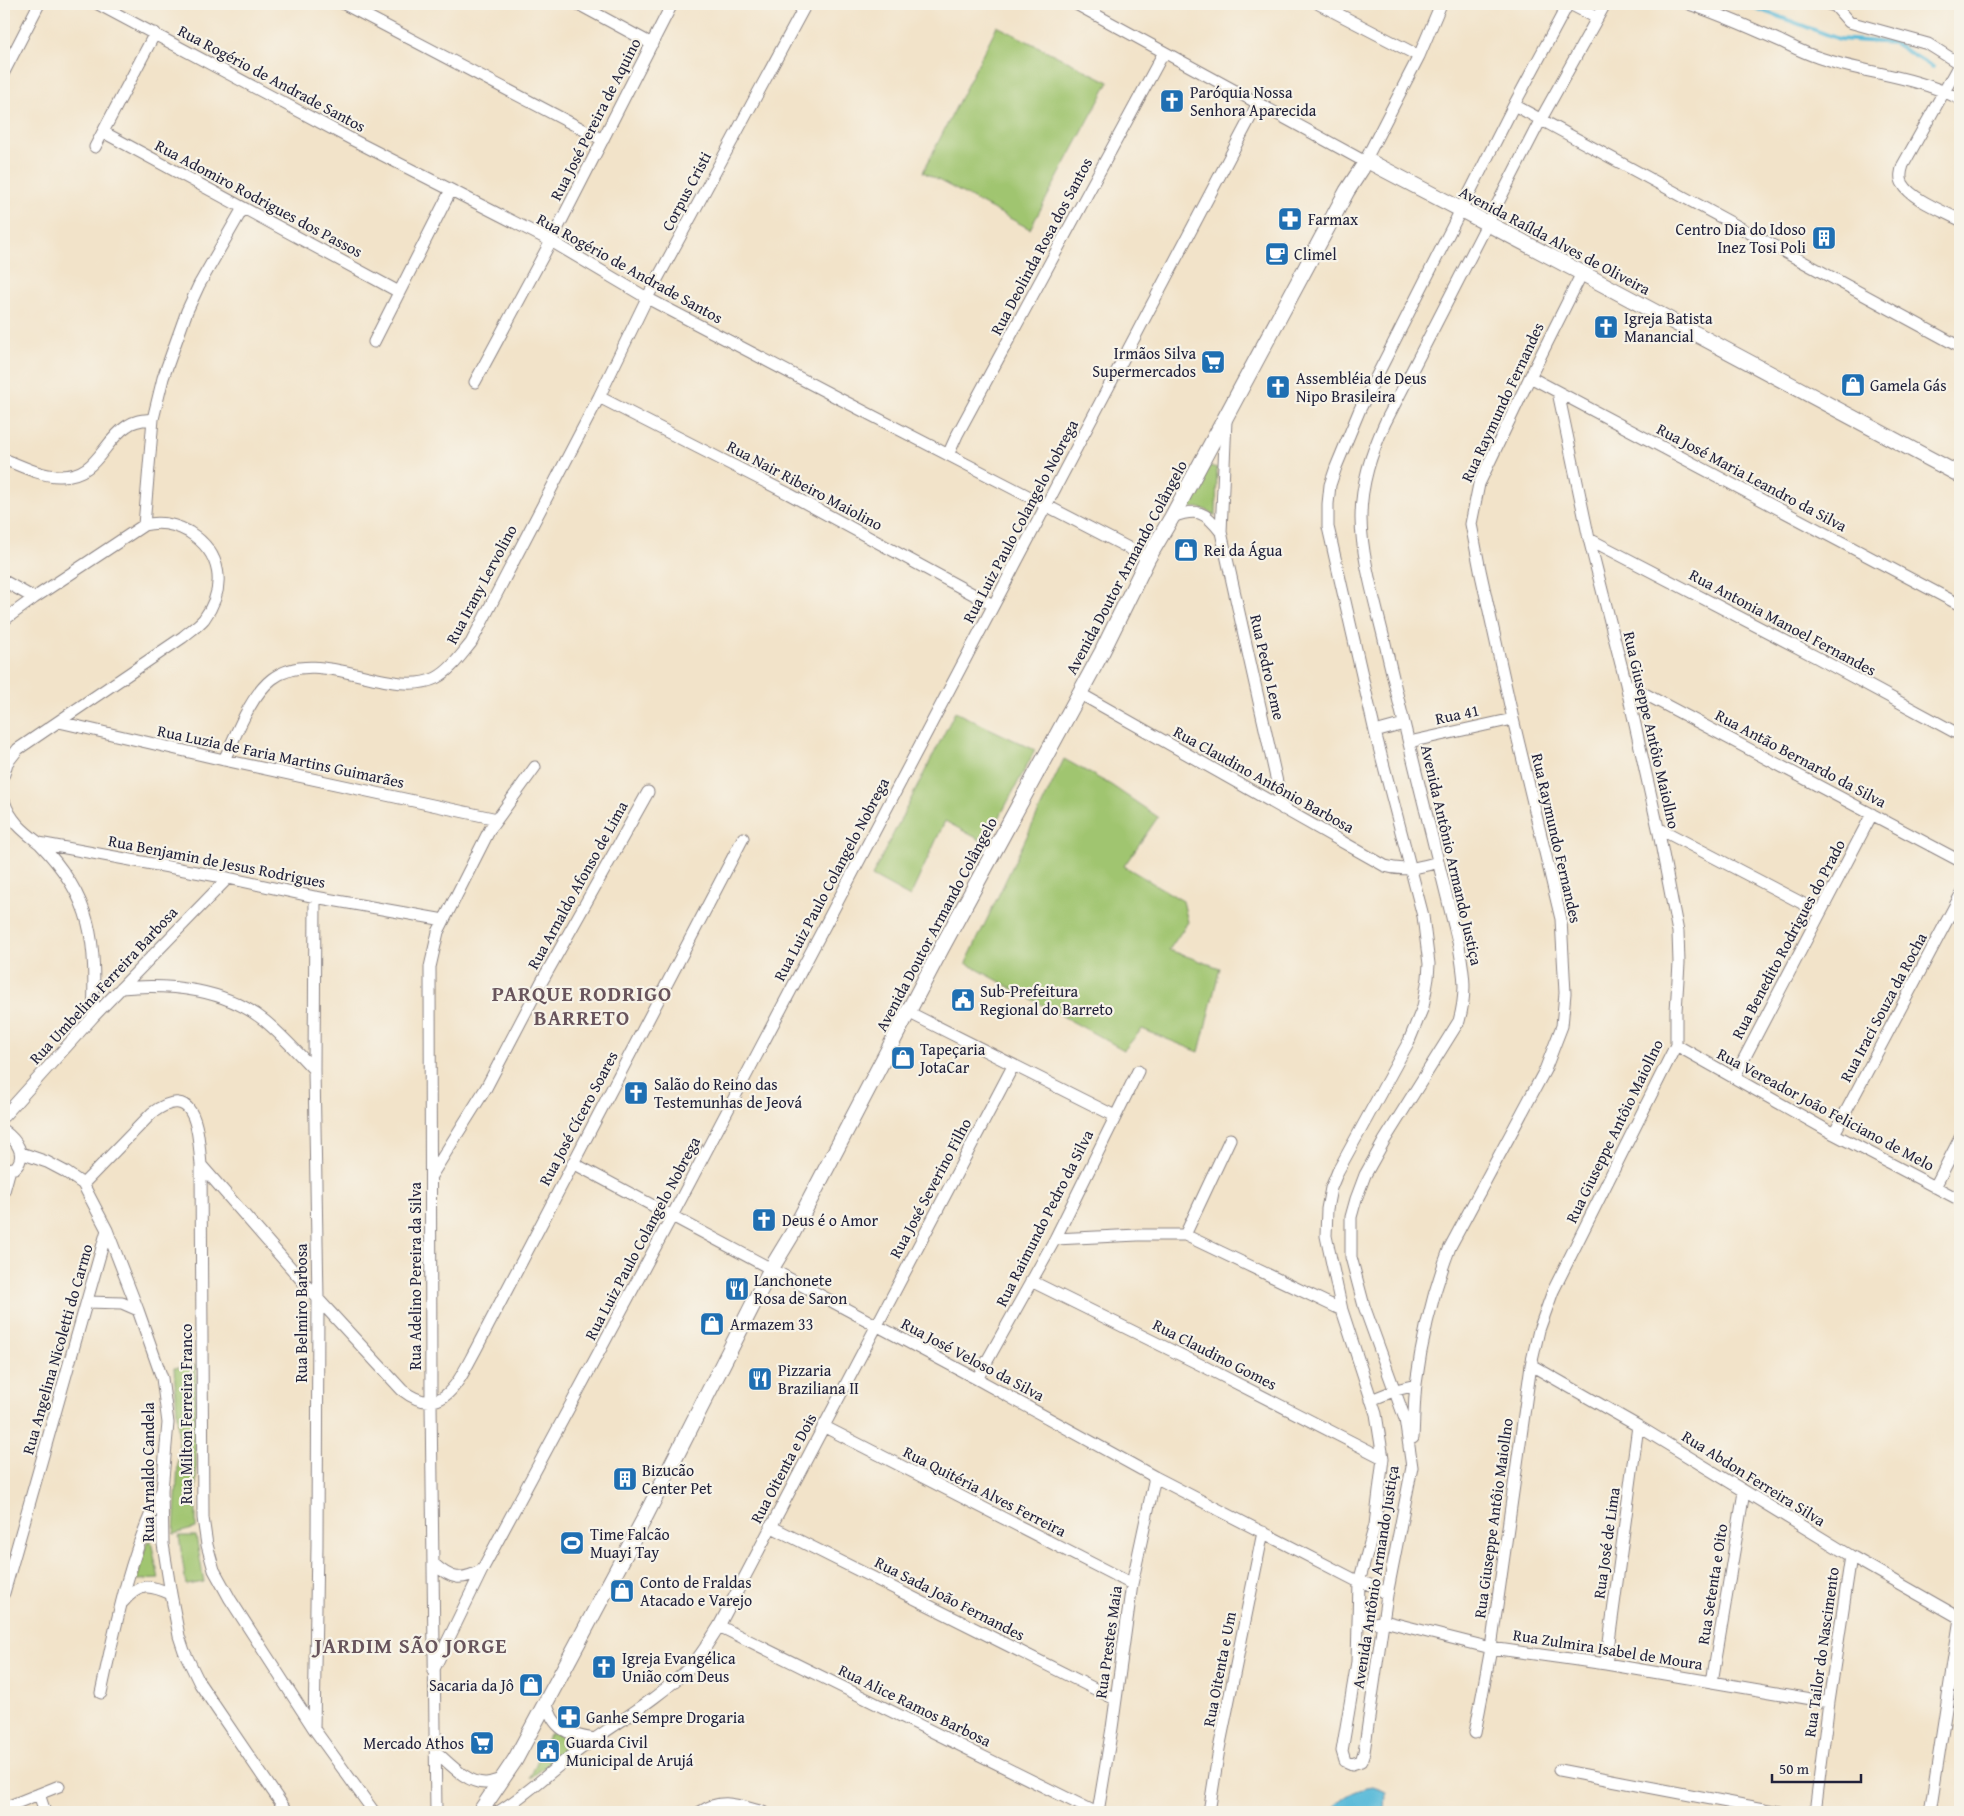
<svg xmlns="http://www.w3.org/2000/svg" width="1964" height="1816" viewBox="0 0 1964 1816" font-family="'Gentium Book Plus',serif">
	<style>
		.green { fill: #a0c570; stroke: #617456 }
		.water { fill: #5bbbd9; stroke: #3e6e8a }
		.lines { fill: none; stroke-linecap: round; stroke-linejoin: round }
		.stream { stroke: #5bbbd9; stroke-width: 4 }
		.minor-casing { stroke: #8a8282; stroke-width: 13 }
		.tertiary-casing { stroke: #8a8282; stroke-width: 17 }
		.minor { stroke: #fff; stroke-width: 11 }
		.tertiary { stroke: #fff; stroke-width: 15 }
		.labels { text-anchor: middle; stroke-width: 4.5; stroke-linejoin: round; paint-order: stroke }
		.street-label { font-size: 16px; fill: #22223b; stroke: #f7f3e8 }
		.poi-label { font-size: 16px; fill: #22223b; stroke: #f7f3e8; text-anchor: start }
		.district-label { font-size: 21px; font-weight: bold; letter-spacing: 1px; fill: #68545c; stroke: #f7f3e8 }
	</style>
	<rect width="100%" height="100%" fill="#f7f3e8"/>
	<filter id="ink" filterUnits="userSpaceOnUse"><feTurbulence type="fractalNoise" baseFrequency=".02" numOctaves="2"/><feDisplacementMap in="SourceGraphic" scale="10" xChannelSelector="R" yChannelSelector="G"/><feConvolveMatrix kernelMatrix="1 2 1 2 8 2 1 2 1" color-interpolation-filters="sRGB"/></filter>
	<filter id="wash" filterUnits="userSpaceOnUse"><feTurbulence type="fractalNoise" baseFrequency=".0096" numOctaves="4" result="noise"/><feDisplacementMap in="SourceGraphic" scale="20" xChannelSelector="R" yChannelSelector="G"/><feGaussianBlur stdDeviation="1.12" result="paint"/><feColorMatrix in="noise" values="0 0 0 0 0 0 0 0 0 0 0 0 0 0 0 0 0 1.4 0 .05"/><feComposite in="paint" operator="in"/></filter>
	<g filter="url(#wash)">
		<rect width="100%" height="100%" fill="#f2e3c9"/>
		<path class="green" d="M997,26L1109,82L1030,229L923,172Z
			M1203,464L1217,468L1216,515H1213C1204,506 1195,508 1183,508Z
			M955,712L1035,750L986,843L945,821L910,897L872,876Z
			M1064,759L1111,785L1158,817L1124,866L1183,901L1188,922L1169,950L1220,968L1199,1052L1142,1029L1124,1050L966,963Z
			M196,1365V1528L174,1534L179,1444L174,1368Z
			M179,1536H196L204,1582L186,1585Z
			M151,1541L159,1579L137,1580L147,1542Z
			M555,1733L561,1736L570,1746L565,1752L530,1778L549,1734Z"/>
		<path class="water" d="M1372,1787L1386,1792L1385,1812H1330C1339,1798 1356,1789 1372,1787Z"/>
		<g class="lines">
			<path class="stream" d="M1745,4L1839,39L1894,43L1933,67"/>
		</g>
	</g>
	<g filter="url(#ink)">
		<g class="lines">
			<defs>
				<path id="minor" d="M98,4L353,140L551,241L647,298L838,398L1148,558
					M344,4L603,140
					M578,4L652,44
					M1076,4L1360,159
					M1319,4L1419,56
					M1568,4L1514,105L1360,409L1336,467L1330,485L1328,504V527L1375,732L1423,916L1429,964L1428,978L1423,1007L1409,1041L1338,1171L1331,1188L1327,1209L1326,1236L1342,1310L1376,1414L1383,1458L1375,1525L1359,1582L1357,1662L1342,1751L1345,1761L1352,1764L1361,1761L1364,1752L1387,1595L1412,1467L1405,1419L1364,1306L1351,1257V1217L1356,1199L1365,1175L1384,1141L1459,1021C1467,992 1464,975 1459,946C1435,848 1410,750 1387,652C1378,611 1361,559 1361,518C1361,484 1371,454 1385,423L1541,119L1605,4
					M1570,4L1597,18
					M1689,4C1720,14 1749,27 1778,40C1791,46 1804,53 1817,57C1865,74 1914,75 1960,99
					M1828,4L1835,6L1849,22L1928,44L1960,64
					M1960,63L1903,165C1901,171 1899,178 1903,184C1911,199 1945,212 1960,220
					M4,72L39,4
					M1514,105L1960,347
					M103,132L399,292
					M95,147L155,33
					M1367,157L1419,56L1441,4
					M374,342L451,190
					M1530,377L1960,605
					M475,382L551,241L672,4
					M599,397L789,494L993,605
					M1226,420L1221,532L1283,809
					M948,455L957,435L1164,52
					M4,459C21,466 41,476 59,476C98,477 101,443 127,426C135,420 144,420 153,419
					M1172,517C1197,508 1205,511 1221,532
					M144,525L153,419L163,378L187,311L199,285L243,208
					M1589,539L1816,657L1960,735
					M4,581L34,598
					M4,620L34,598L144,525C160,521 175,524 189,532C222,553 227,587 204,619C198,626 190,631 183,637L18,749L7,763L4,774
					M1626,684L1960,861
					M1079,693L1385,866C1404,872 1420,867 1438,862
					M59,722L224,760L497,819
					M1375,732L1404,724
					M1409,742L1513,719
					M224,760C236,735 250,696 272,679C318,644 390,700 436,678C450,671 461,655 471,643L599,397L647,298L806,4
					M4,801C10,820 23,831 39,843L228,878L315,897L444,920
					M1658,828L1819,912
					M39,843C94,899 96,942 93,1017
					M121,988C169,983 226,989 265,1021C283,1036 298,1053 314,1070
					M908,1012L1115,1116
					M1676,1045L1834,1134L1960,1200
					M1734,1078L1872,814
					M4,1116L93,1017L228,878
					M4,1131C16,1140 28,1155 15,1168L4,1169
					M1834,1134L1960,896
					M21,1153L47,1162L64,1171L83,1184L107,1230L138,1310L162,1378L168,1423L162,1490L163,1544L171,1594L179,1636L184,1651L200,1684L287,1812
					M573,1163L977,1379L1155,1477L1359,1582C1370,1583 1378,1588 1387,1595
					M201,1165L318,1299L402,1390C443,1422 459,1380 476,1349L743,838
					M431,1176L486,1088L541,983L648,792
					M83,1184L152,1113C198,1080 198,1135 201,1165L203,1518L207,1545L214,1570L230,1599L314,1729L374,1812
					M1935,1187L1960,1138
					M4,1191L10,1169
					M1185,1235L1230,1139
					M1055,1239L1138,1235H1185L1342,1310
					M1031,1281L1201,1365L1383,1458
					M87,1302L122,1303L138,1310
					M1531,1365L1638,1426L1851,1556L1960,1618
					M977,1379L1055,1239L1138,1071
					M1371,1400L1396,1390L1416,1385
					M823,1426L1132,1584
					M1413,1438C1414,1420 1414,1402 1416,1384C1422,1337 1433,1292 1450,1247L1545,1070L1562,1026L1565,993L1561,919L1513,719L1480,570L1471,524L1479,484L1530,377L1582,273
					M770,1526L1115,1699
					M434,1564C452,1580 461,1581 482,1570
					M4,1593L107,1230
					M123,1602C139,1583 149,1584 171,1594
					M1359,1610C1368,1623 1369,1625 1384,1621L1491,1648L1606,1664L1829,1702
					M719,1626L1095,1812
					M1606,1664L1638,1426
					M433,1671L482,1570L672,1216L1258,103
					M1712,1682L1744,1492
					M101,1693C116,1624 129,1555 161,1492
					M546,1700C552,1730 568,1735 595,1739
					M314,1729L317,1545L318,1299L314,1070L315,897
					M1475,1733L1491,1648L1531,1365L1539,1330L1553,1291L1676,1045V1011L1679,963L1678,932L1658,828L1626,684L1589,539L1558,392
					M435,1751C448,1762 467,1784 486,1783C491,1783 497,1780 502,1779
					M1559,1770L1780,1812
					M39,1794L45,1812
					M4,1808L59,1786
					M436,1812L431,1403L430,967L438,932L490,829L535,767
					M498,1812C525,1796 546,1775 571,1756C610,1726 655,1702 690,1667C702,1655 710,1640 719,1626L1013,1066
					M700,1812C723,1797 739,1806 763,1812
					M1098,1812L1112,1728L1132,1584L1155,1477
					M1209,1812L1219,1749L1263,1532
					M1815,1812L1829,1702L1851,1556
					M1930,1812L1960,1618"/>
				<path id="tertiary" d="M1372,163L1582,273L1960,475
					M480,1812L515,1760L643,1521L771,1269L791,1236L941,949L1102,652L1148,558L1172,517L1347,191L1362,168"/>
			</defs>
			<use href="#minor" class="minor-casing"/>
			<use href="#tertiary" class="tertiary-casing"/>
			<use href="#minor" class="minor"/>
			<use href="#tertiary" class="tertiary"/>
		</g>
	</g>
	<defs>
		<symbol id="church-square" viewBox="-11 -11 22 22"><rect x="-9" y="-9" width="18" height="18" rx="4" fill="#1f6fb2" stroke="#f7f3e8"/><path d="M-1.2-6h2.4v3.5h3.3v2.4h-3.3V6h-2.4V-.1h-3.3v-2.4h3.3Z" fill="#fff"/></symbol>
		<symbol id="pharmacy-square" viewBox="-11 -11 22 22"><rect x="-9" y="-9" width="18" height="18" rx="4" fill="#1f6fb2" stroke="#f7f3e8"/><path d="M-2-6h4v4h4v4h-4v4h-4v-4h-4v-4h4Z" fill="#fff"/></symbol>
		<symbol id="building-square" viewBox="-11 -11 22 22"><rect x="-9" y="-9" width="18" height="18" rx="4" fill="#1f6fb2" stroke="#f7f3e8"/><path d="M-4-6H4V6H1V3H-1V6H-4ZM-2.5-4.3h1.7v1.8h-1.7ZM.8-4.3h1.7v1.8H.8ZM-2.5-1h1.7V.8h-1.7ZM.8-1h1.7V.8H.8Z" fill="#fff"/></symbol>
		<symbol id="cafe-square" viewBox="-11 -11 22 22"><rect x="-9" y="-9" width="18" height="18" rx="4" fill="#1f6fb2" stroke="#f7f3e8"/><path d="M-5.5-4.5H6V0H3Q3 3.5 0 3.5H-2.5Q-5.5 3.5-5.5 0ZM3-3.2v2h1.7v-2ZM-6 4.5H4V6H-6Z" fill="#fff"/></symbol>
		<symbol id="supermarket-square" viewBox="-11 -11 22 22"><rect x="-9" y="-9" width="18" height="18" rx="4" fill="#1f6fb2" stroke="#f7f3e8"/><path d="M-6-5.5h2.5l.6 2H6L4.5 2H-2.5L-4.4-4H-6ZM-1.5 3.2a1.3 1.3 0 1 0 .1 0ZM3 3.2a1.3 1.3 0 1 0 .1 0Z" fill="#fff"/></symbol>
		<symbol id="shop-square" viewBox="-11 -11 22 22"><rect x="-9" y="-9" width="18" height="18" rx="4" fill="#1f6fb2" stroke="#f7f3e8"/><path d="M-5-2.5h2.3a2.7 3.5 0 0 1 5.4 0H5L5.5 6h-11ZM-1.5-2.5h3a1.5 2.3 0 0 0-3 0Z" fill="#fff"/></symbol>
		<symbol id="civic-square" viewBox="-11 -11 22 22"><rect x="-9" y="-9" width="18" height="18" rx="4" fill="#1f6fb2" stroke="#f7f3e8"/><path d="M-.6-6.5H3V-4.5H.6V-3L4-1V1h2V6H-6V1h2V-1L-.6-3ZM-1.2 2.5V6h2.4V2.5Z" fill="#fff"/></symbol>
		<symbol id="restaurant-square" viewBox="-11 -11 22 22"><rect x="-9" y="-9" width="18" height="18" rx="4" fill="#1f6fb2" stroke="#f7f3e8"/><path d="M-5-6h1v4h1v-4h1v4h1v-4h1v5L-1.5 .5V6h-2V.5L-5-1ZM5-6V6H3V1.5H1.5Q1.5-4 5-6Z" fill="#fff"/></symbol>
		<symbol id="stadium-square" viewBox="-11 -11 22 22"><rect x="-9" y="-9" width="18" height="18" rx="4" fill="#1f6fb2" stroke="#f7f3e8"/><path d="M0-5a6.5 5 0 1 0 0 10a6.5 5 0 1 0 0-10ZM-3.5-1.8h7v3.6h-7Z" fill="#fff"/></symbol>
	</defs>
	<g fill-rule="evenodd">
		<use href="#church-square" x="1158" y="87" width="28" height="28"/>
		<use href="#pharmacy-square" x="1276" y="205" width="28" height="28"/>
		<use href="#building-square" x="1810" y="224" width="28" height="28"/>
		<use href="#cafe-square" x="1263" y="240" width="28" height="28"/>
		<use href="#church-square" x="1592" y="313" width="28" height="28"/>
		<use href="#supermarket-square" x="1199" y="348" width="28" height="28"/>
		<use href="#shop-square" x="1839" y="371" width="28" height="28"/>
		<use href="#church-square" x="1264" y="373" width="28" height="28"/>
		<use href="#shop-square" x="1172" y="536" width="28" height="28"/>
		<use href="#civic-square" x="949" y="986" width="28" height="28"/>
		<use href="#shop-square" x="889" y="1044" width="28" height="28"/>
		<use href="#church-square" x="622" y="1079" width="28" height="28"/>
		<use href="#church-square" x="750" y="1206" width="28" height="28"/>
		<use href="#restaurant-square" x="723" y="1275" width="28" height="28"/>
		<use href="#shop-square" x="698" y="1310" width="28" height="28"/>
		<use href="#restaurant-square" x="746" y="1365" width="28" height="28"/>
		<use href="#building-square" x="611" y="1465" width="28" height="28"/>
		<use href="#stadium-square" x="558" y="1529" width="28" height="28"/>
		<use href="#shop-square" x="608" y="1577" width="28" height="28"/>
		<use href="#church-square" x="590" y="1653" width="28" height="28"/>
		<use href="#shop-square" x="517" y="1671" width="28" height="28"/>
		<use href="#pharmacy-square" x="555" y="1703" width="28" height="28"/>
		<use href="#supermarket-square" x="468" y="1729" width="28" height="28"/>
		<use href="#civic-square" x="534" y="1737" width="28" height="28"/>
	</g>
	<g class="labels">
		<g class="street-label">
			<text transform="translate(272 78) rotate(28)" y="6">Rua Rogério de Andrade Santos</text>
			<text transform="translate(595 119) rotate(-63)" y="6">Rua José Pereira de Aquino</text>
			<text transform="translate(686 191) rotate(-62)" y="6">Corpus Cristi</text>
			<text transform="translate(259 198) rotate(28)" y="6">Rua Adomiro Rodrigues dos Passos</text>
			<text transform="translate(1555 240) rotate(28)" y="6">Avenida Raílda Alves de Oliveira</text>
			<text transform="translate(1041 246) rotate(-62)" y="6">Rua Deolinda Rosa dos Santos</text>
			<text transform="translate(630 268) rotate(29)" y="6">Rua Rogério de Andrade Santos</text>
			<text transform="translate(1502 402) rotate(-65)" y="6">Rua Raymundo Fernandes</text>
			<text transform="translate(1752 477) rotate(28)" y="6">Rua José Maria Leandro da Silva</text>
			<text transform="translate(805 485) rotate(28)" y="6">Rua Nair Ribeiro Maiolino</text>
			<text transform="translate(1020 521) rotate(-62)" y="6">Rua Luiz Paulo Colangelo Nobrega</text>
			<text transform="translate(1126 567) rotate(-62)" y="6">Avenida Doutor Armando Colângelo</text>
			<text transform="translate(481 584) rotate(-62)" y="6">Rua Irany Lervolino</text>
			<text transform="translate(1783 622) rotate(28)" y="6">Rua Antonia Manoel Fernandes</text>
			<text transform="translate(1268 667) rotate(77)" y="6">Rua Pedro Leme</text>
			<text transform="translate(1457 714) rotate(-12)" y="6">Rua 41</text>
			<text transform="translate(1652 730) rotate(77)" y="6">Rua Giuseppe Antôio Maiollno</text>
			<text transform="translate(281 756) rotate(12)" y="6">Rua Luzia de Faria Martins Guimarães</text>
			<text transform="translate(1801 758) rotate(28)" y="6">Rua Antão Bernardo da Silva</text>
			<text transform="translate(1264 779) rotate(29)" y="6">Rua Claudino Antônio Barbosa</text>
			<text transform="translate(1557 838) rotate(77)" y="6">Rua Raymundo Fernandes</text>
			<text transform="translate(1452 855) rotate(77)" y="6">Avenida Antônio Armando Justiça</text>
			<text transform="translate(217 861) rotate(11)" y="6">Rua Benjamin de Jesus Rodrigues</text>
			<text transform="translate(831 879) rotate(-62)" y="6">Rua Luiz Paulo Colangelo Nobrega</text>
			<text transform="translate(577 885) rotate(-61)" y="6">Rua Arnaldo Afonso de Lima</text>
			<text transform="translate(936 924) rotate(-62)" y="6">Avenida Doutor Armando Colângelo</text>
			<text transform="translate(1788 939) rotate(-62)" y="6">Rua Benedito Rodrigues do Prado</text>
			<text transform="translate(103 985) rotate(-47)" y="6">Rua Umbelina Ferreira Barbosa</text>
			<text transform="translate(1883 1007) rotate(-62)" y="6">Rua Iraci Souza da Rocha</text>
			<text transform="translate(1826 1109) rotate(28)" y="6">Rua Vereador João Feliciano de Melo</text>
			<text transform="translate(578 1118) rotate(-62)" y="6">Rua José Cícero Soares</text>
			<text transform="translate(1614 1131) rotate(-64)" y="6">Rua Giuseppe Antôio Maiollno</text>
			<text transform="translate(930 1188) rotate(-62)" y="6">Rua José Severino Filho</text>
			<text transform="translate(1044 1218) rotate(-63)" y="6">Rua Raimundo Pedro da Silva</text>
			<text transform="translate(642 1238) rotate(-62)" y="6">Rua Luiz Paulo Colangelo Nobrega</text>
			<text transform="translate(415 1276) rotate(-90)" y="6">Rua Adelino Pereira da Silva</text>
			<text transform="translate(301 1313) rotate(-90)" y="6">Rua Belmiro Barbosa</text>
			<text transform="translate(57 1349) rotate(-74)" y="6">Rua Angelina Nicoletti do Carmo</text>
			<text transform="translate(1215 1354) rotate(27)" y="6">Rua Claudino Gomes</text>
			<text transform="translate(973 1359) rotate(28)" y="6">Rua José Veloso da Silva</text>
			<text transform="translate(186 1414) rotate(-90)" y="6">Rua Milton Ferreira Franco</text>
			<text transform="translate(783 1468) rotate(-62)" y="6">Rua Oitenta e Dois</text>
			<text transform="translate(148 1472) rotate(-90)" y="6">Rua Arnaldo Candela</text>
			<text transform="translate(1754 1478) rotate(32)" y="6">Rua Abdon Ferreira Silva</text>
			<text transform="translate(985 1491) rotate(27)" y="6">Rua Quitéria Alves Ferreira</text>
			<text transform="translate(1493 1518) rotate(-82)" y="6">Rua Giuseppe Antôio Maiollno</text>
			<text transform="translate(1606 1543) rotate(-82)" y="6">Rua José de Lima</text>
			<text transform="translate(1375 1577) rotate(-81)" y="6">Avenida Antônio Armando Justiça</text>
			<text transform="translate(1712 1584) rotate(-81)" y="6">Rua Setenta e Oito</text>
			<text transform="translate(950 1598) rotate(27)" y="6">Rua Sada João Fernandes</text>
			<text transform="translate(1108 1642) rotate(-82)" y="6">Rua Prestes Maia</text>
			<text transform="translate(1608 1649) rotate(9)" y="6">Rua Zulmira Isabel de Moura</text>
			<text transform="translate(1821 1652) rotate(-82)" y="6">Rua Tailor do Nascimento</text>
			<text transform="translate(1219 1669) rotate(-79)" y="6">Rua Oitenta e Um</text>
			<text transform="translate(915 1705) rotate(26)" y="6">Rua Alice Ramos Barbosa</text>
		</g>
		<g class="poi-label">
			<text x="1190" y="98">Paróquia Nossa<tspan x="1190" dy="18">Senhora Aparecida</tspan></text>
			<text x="1308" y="225">Farmax</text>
			<text x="1806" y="235" text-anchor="end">Centro Dia do Idoso<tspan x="1806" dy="18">Inez Tosi Poli</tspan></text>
			<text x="1294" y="260">Climel</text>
			<text x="1624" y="324">Igreja Batista<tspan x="1624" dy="18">Manancial</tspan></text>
			<text x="1196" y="359" text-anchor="end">Irmãos Silva<tspan x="1196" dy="18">Supermercados</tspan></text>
			<text x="1296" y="384">Assembléia de Deus<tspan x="1296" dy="18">Nipo Brasileira</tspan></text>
			<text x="1870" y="391">Gamela Gás</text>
			<text x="1204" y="556">Rei da Água</text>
			<text x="980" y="997">Sub-Prefeitura<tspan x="980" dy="18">Regional do Barreto</tspan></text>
			<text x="920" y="1055">Tapeçaria<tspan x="920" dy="18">JotaCar</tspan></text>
			<text x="654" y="1090">Salão do Reino das<tspan x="654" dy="18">Testemunhas de Jeová</tspan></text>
			<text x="782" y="1226">Deus é o Amor</text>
			<text x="754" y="1286">Lanchonete<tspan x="754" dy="18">Rosa de Saron</tspan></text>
			<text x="730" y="1330">Armazem 33</text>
			<text x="778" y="1376">Pizzaria<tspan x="778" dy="18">Braziliana II</tspan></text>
			<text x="642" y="1476">Bizucão<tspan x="642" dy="18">Center Pet</tspan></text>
			<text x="590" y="1540">Time Falcão<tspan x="590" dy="18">Muayi Tay</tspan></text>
			<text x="640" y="1588">Conto de Fraldas<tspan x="640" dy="18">Atacado e Varejo</tspan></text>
			<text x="622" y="1664">Igreja Evangélica<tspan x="622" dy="18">União com Deus</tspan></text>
			<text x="514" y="1691" text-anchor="end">Sacaria da Jô</text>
			<text x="586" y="1723">Ganhe Sempre Drogaria</text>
			<text x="566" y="1748">Guarda Civil<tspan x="566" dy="18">Municipal de Arujá</tspan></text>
			<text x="464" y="1749" text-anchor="end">Mercado Athos</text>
		</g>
		<g class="district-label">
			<text x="582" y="1001">PARQUE RODRIGO<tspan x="582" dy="24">BARRETO</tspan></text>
			<text x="411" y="1653">JARDIM SÃO JORGE</text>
		</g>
	</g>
	<rect width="1964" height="1816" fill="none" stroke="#f7f3e8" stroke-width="20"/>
	<path d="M1772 1774v8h89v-8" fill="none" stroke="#22223b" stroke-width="2.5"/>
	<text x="1779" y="1774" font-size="15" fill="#22223b" stroke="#f7f3e8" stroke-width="4" paint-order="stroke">50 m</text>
</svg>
